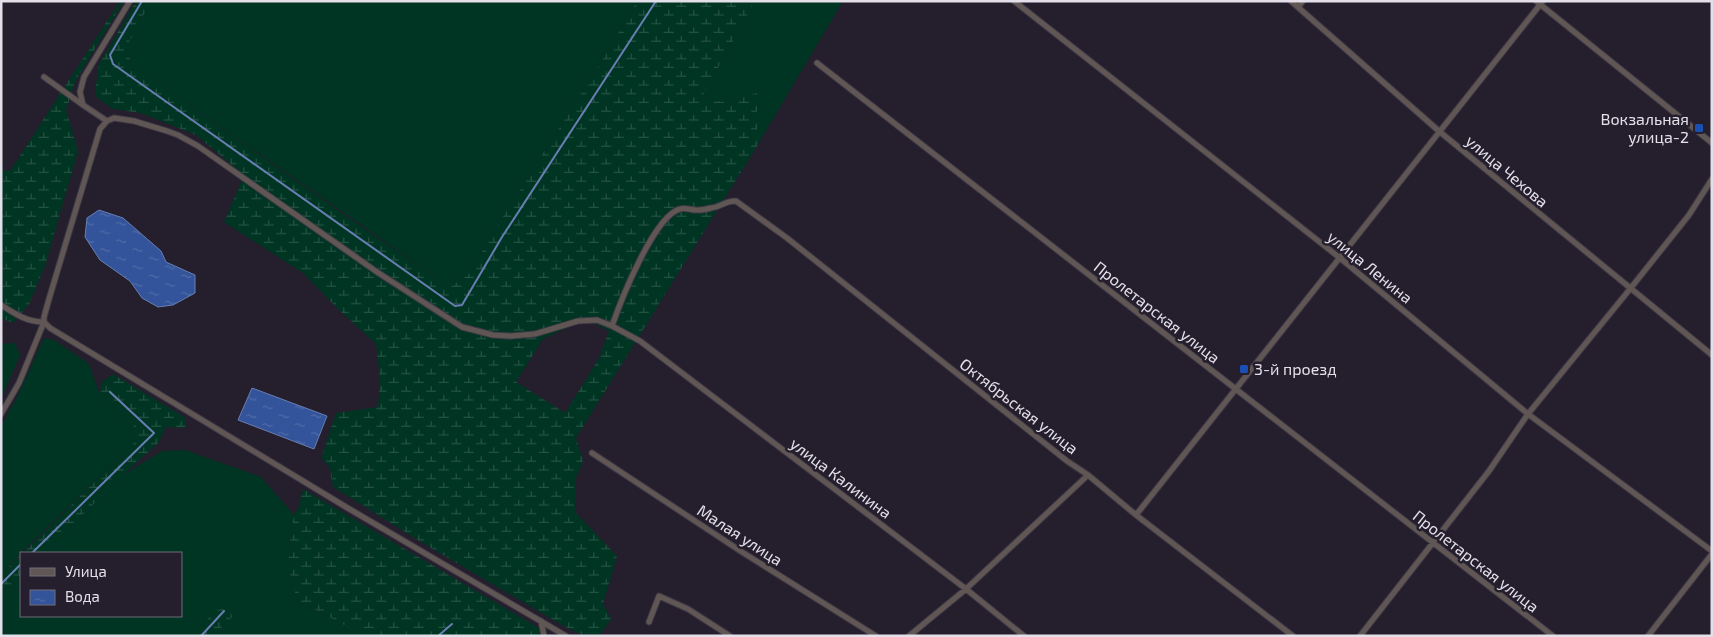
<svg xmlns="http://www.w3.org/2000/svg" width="1713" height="637" viewBox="0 0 1713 637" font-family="'Exo 2',sans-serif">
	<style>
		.grass { fill: #003523 }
		.wetland { fill: url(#wetland-marsh); fill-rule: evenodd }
		.water { fill: url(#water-ripples); stroke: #687eb2 }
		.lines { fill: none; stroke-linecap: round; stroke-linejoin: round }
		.stream { stroke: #687eb2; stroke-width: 2 }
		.street-casing { stroke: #3f3947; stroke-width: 7 }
		.street { stroke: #605754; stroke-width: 5 }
		.transit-dot { fill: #1a4fb4; stroke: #241e2d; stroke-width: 2 }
		.labels { text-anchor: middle; stroke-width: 5; stroke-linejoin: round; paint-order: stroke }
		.poi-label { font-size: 16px; fill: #e4e0ea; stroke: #241e2d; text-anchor: end }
		.street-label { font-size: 16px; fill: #e4e0ea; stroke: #241e2d }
	</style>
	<defs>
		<pattern id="wetland-marsh" width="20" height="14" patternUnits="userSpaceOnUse" patternTransform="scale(1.25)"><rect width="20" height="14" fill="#003523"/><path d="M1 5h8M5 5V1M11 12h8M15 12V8" fill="none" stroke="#255243"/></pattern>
		<pattern id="water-ripples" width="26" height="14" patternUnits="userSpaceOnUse" patternTransform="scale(1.25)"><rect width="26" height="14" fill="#33549a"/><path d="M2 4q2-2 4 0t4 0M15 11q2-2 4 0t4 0" fill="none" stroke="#506ca8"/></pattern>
	</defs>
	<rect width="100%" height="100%" fill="#241e2d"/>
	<path class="grass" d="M151,1H637L600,64L512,202L468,275L450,287L131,64L127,46Z
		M755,1H843L757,146V94L722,102L702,97Z
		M44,338L54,340L89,364L100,395L132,422L138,433L135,442L21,553L1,575V426L18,395Z
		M15,343L20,355L1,399V344Z
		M185,450L261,477L294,515L287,561L297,600L365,636H213L232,617L214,612L192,636H1V595L21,575V616H181V553H44L123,475L162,451Z"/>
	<path class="wetland" d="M120,1H124L76,80L66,110L78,151L45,266L29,304L13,323L1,318V170L10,171Z
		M136,1H151L127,46L131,64L366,230L450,287L468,275L512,202L600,64L637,1H755L702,97L722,102L757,93V146L576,438L583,461L576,478L575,512L617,556L603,604L611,619L599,636H584L560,624L421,542L333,487L330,468L321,458L336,413L378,407L380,380L376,344L338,309L303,273L224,222L244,175L196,135L141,113L113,109L95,96L98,66ZM575,324H595L609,331L599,358L565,413L516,382L543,339Z
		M113,374L186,418L185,428L166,427L159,442L123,475L44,553H23L135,442L137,433L132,422L100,395L101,382Z
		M303,489L539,628L540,636H365L297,600L287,561L294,515L298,509Z
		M21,555V575L1,595V575Z
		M230,605L232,617L213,636H192L214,612Z"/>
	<path class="water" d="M99,210L123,218L161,251L166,262L195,275V293L173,305L158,307L142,298L130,281L100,260L85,237L87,218Z
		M252,388L327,416L314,449L238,420Z"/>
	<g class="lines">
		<path class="stream" d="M142,1L110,55L113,64L455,306L462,305L502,237L656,1
			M32,553L154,433L110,392
			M1,584L21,564
			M201,636L224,611
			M438,636L452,624"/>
		<defs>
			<path id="street" d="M1014,1L1340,258L1528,414L1712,551
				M1291,1L1440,132L1712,355
				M1536,1L1712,143
				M1298,7L1303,1
				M817,63L1553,636
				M44,77L83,105
				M107,121L83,105L80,92L84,77L130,1
				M1,305C15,314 27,322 44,322
				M44,322L50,328L346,507L566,636
				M612,326C621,300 654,216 680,209C686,207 693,211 699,210C703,210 707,209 711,208C721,207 724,201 736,201L787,238L1067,461L1088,475L1136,515L1293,636
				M1,414L19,383L44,322V317L49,299L100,129L107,121L114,118L134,121L167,131L178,135L198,146L377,272L462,327L493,335L511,336L535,334L578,321L597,320L612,326L640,341L966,589L1024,636
				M592,453L742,552L876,636
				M1136,515L1543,1
				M541,621L544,636
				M649,622L659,596L688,609L730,636
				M909,636L966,589L1088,475
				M1360,636L1489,471L1528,414L1630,289L1689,215L1712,179
				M1648,636L1712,554"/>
		</defs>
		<use href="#street" class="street-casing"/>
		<use href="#street" class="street"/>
	</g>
	<g class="transit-dot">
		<rect x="1694" y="123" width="10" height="10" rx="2.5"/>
		<rect x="1239" y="364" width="10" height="10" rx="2.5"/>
	</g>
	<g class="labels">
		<g class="poi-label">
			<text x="1689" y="125">Вокзальная<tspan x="1689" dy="18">улица-2</tspan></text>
			<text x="1254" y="375" text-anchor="start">3-й проезд</text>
		</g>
		<g class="street-label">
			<text transform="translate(1507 171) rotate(40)" y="6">улица Чехова</text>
			<text transform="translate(1370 267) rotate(39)" y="6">улица Ленина</text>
			<text transform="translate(1157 312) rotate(38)" y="6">Пролетарская улица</text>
			<text transform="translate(1019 406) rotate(38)" y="6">Октябрьская улица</text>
			<text transform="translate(841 478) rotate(37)" y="6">улица Калинина</text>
			<text transform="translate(740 535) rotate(33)" y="6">Малая улица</text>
			<text transform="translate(1476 561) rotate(38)" y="6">Пролетарская улица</text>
		</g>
	</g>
	<rect width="1713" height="637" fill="none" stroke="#e4e0ea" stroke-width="5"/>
	<rect x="20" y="552" width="162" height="65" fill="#241e2d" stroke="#716c79"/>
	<rect x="30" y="568" width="25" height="8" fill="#605754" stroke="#716c79"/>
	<text x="65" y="577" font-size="15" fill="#e4e0ea">Улица</text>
	<rect x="30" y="590" width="25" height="15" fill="url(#water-ripples)" stroke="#716c79"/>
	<text x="65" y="602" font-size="15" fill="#e4e0ea">Вода</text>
</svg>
